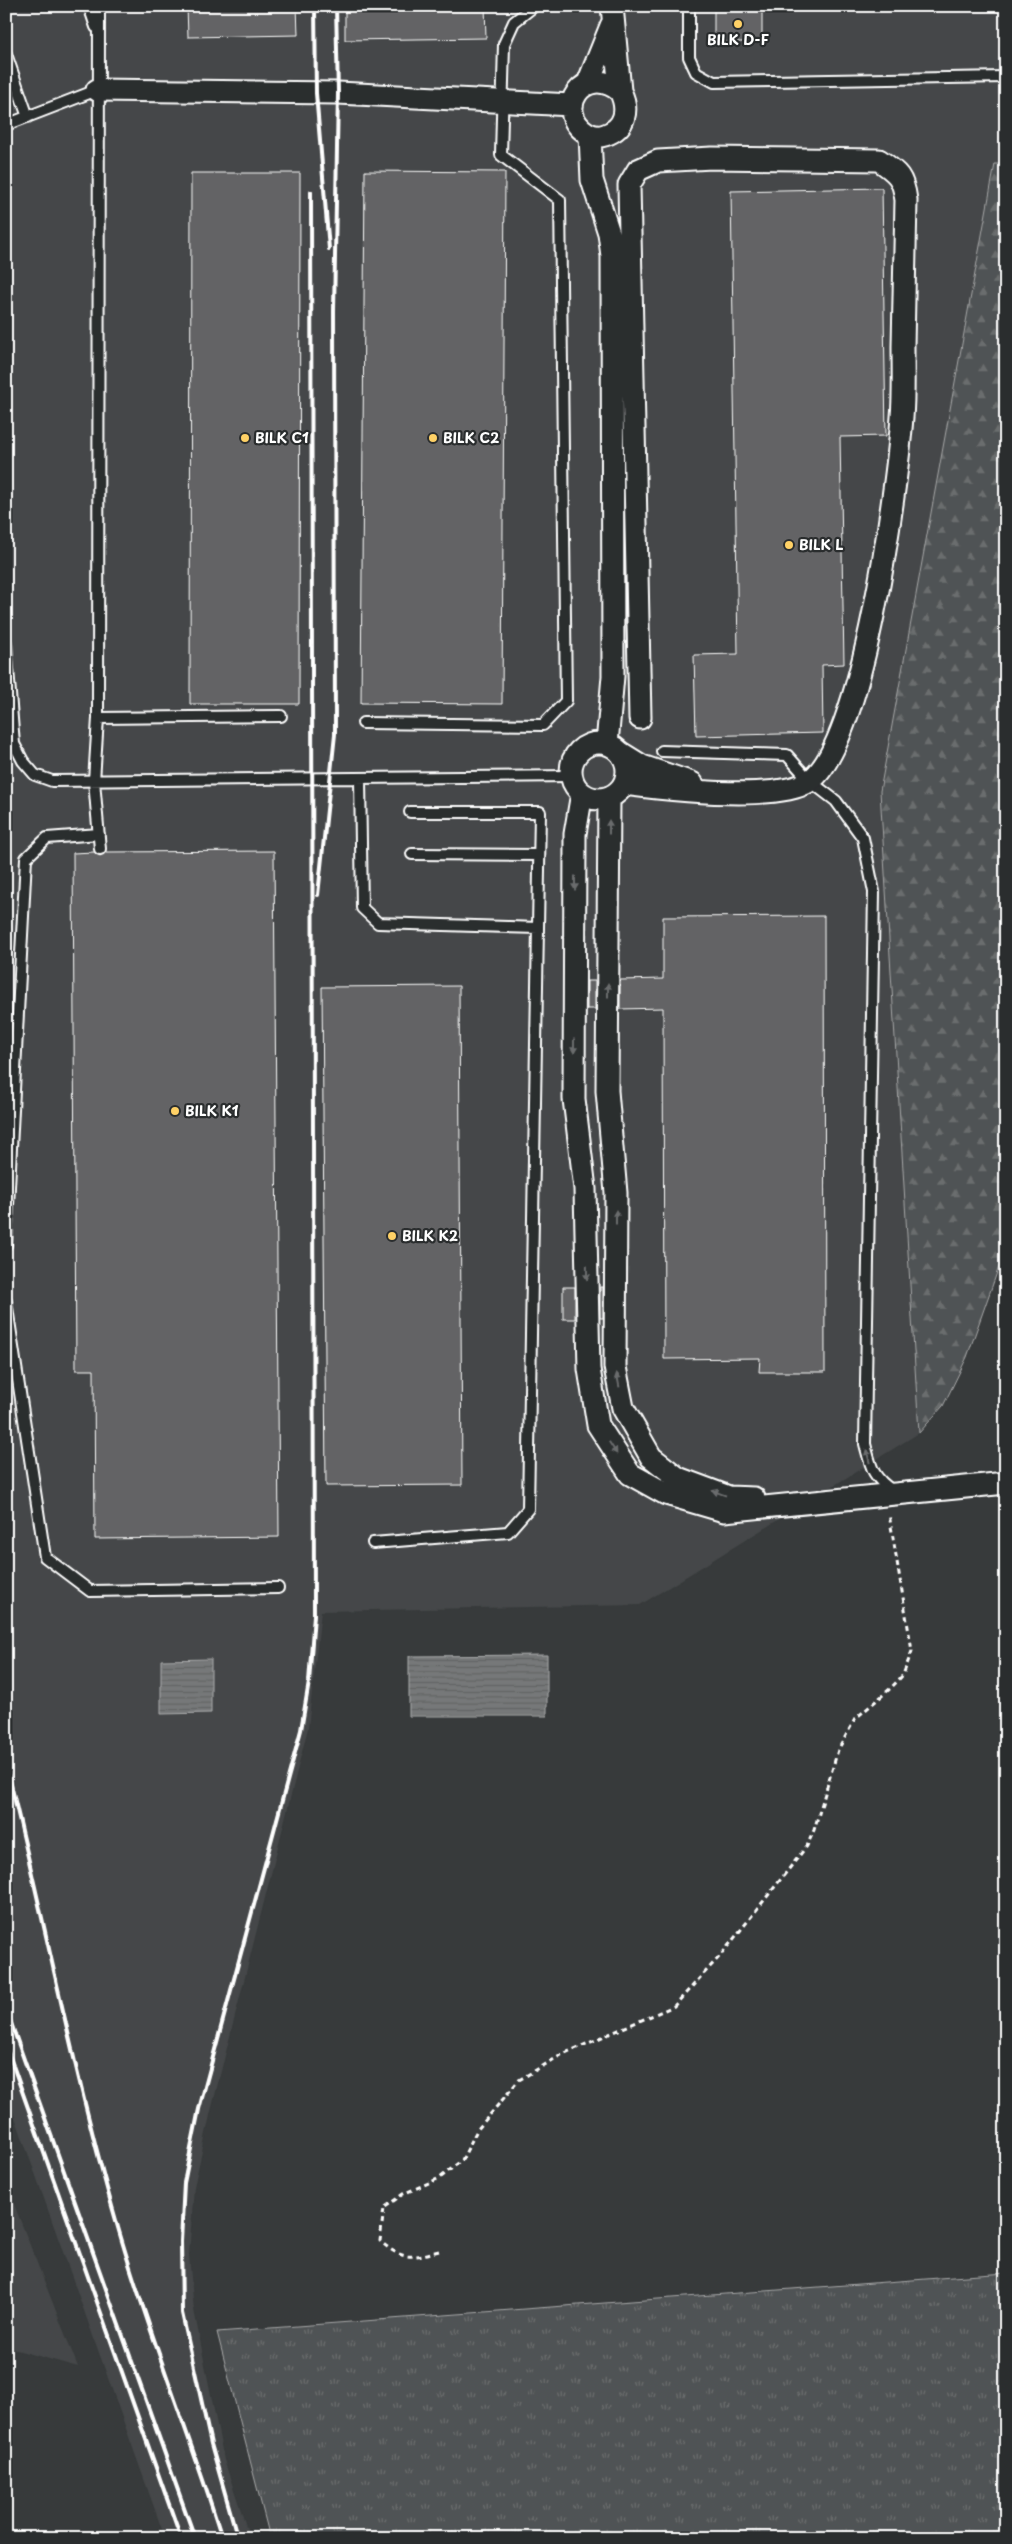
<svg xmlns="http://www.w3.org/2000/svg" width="1012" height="2544" viewBox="0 0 1012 2544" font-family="'Playpen Sans',sans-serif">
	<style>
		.built { fill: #444748 }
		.grass { fill: url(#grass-tufts); stroke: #a8a9aa }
		.forest { fill: url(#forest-firs); stroke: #a8a9aa }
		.water { fill: url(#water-rules); stroke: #adaeaf }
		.building { fill: #636465; stroke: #fff }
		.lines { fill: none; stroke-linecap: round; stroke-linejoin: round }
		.lane-casing { stroke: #fff; stroke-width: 14 }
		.street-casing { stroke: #fff; stroke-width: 25 }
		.path { stroke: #fff; stroke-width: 3; stroke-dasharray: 5 4; stroke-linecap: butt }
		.lane { stroke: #2a2d2e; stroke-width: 10 }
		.street { stroke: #2a2d2e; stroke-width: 21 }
		.rail { stroke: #fff; stroke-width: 4 }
		.oneway { fill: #6a6c6d }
		.poi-dot { fill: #ffd166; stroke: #2a2d2e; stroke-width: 2 }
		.labels { text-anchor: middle; stroke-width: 4.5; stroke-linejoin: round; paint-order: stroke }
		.poi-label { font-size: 14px; font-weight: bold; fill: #fff; stroke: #2a2d2e; text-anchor: start }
	</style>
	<defs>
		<pattern id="grass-tufts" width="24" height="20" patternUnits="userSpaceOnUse" patternTransform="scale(1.25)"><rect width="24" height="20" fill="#505354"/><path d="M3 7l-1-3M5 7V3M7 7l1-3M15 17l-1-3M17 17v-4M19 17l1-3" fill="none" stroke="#6a6d6e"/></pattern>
		<pattern id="forest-firs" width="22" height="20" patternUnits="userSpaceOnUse" patternTransform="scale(1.25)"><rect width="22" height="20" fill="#505354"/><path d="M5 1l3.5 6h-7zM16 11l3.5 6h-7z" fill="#6a6d6e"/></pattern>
		<pattern id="water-rules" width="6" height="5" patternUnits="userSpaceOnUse" patternTransform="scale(1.25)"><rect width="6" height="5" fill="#767879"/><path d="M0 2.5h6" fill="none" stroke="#616262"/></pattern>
	</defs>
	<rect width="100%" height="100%" fill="#373a3b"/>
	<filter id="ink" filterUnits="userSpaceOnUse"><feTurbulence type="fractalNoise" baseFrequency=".02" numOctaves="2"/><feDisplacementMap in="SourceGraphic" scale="10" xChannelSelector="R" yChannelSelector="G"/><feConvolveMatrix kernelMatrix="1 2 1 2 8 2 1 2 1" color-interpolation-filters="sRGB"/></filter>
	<g filter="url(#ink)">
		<path class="built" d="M6,6H1006V164H995L880,791L919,1433L640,1605L321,1611L308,1728L211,2111L194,2187L189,2255L194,2310L224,2460L250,2538H165L6,2092Z
			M6,2184L78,2367L13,2349L6,2350Z"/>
		<path class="grass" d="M1006,2273V2538H270L217,2332Z"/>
		<path class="forest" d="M995,164H1006V1247L967,1357L943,1406L919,1433L880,791Z"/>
		<path class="water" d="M547,1655V1716H409V1656Z
			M211,1659V1713L161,1714V1660Z"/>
		<path class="building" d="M187,6H297L298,35L188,37Z
			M345,6H485L486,38L345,40Z
			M714,6H762V42H714Z
			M365,171L505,172L502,704L361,703Z
			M191,173H300L299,704H190Z
			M882,188L886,436L840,437L844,664L822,665L823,733L696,736L694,655L738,654L731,191Z
			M274,851L279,1537L95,1539L94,1370H76L73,853L94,852L100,856L106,852Z
			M824,916L825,1372H759L760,1358L664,1359L663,1008L620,1009V980L663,979V917Z
			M587,981H595V1009H587Z
			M459,986L462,1485L326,1486L322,987Z
			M563,1287H575V1319H563Z
			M600,1287H603V1318H600Z"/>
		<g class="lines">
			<defs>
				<path id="lane" d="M89,6L96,27
					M99,6L98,718L94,781L100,849
					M689,6V57L696,72L714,82L1006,77
					M6,54L28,117
					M6,125L97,90
					M6,643L14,744L23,761L35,775L52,781L571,776
					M98,718L281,716
					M363,723L543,725L566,701L560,200L501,155L504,44L514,22L534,6
					M662,751L787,755L810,781L836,801L863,838L874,892L865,1444C871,1467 872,1477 893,1491
					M360,779L362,908L378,923L538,928
					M412,854L539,855
					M6,1245L26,858L47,838L99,834
					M6,1301L45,1557L90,1591L278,1588
					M373,1543L508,1532L528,1509L540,812H410"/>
				<path id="street" d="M612,6L620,91C629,109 626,128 605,135C599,137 592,136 587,133C552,111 584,62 620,91
					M588,83L611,26
					M97,90L338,93L572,105
					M590,135L592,180L609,233L612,256L613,676L607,744
					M571 771a28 28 0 1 1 56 0a28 28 0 1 1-56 0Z
					M621,753L642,766L692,783
					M624,784C663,789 775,802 808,782C863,749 897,484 902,417C904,394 903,370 903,346C904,298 905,249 906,200C903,177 898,173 879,160L712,158L658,161L638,170L629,185L640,718
					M582,793L575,834L574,1099L585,1189L589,1369L598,1425L630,1474L666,1494L724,1511L1006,1483
					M609,797L607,1091L616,1193L615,1367L623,1408L651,1457L678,1478L729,1497L754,1498"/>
			</defs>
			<use href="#lane" class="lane-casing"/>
			<use href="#street" class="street-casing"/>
			<path class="path" d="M439,2251C411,2258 403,2261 380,2241L384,2208L403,2194L440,2178L462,2160L477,2130L519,2080L563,2054L674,2006L721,1955L807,1846L814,1830L838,1750L855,1719L891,1688L903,1675L912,1651L889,1514"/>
			<use href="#lane" class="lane"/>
			<use href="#street" class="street"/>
			<path class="rail" d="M315,6L316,93L329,249
				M318,895L335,734L334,311L338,93L336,6
				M6,1764C44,1917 73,2072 117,2224C147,2330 189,2432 222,2538
				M6,2009L195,2538
				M6,2046L181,2538
				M236,2532L211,2444L182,2313L181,2241L184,2183L199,2109L301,1730L309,1682L314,1615L311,192"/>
		</g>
		<defs><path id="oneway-solid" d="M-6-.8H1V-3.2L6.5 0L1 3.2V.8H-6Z" transform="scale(1.25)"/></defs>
		<g class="oneway">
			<use href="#oneway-solid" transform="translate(609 827) rotate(-90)"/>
			<use href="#oneway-solid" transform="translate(575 883) rotate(90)"/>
			<use href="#oneway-solid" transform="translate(608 990) rotate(-90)"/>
			<use href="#oneway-solid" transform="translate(574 1046) rotate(90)"/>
			<use href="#oneway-solid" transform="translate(616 1217) rotate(-90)"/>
			<use href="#oneway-solid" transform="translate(587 1273) rotate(89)"/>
			<use href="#oneway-solid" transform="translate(618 1380) rotate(-101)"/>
			<use href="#oneway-solid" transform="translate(613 1448) rotate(57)"/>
			<use href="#oneway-solid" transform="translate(868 1456) rotate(-103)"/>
			<use href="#oneway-solid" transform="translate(719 1493) rotate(-160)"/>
		</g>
	</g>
	<g class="poi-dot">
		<circle cx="738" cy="24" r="5"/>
		<circle cx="245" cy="438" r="5"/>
		<circle cx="433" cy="438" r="5"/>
		<circle cx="789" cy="545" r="5"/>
		<circle cx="175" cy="1111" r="5"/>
		<circle cx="392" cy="1236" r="5"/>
	</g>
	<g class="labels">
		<g class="poi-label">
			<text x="738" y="45" text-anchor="middle">BILK D-F</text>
			<text x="255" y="443">BILK C1</text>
			<text x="443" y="443">BILK C2</text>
			<text x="799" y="550">BILK L</text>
			<text x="185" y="1116">BILK K1</text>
			<text x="402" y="1241">BILK K2</text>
		</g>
	</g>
	<rect width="1012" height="2544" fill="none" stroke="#2a2d2e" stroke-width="25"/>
	<rect x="12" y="12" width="987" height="2519" fill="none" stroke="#fff" stroke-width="2" filter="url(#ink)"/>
</svg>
